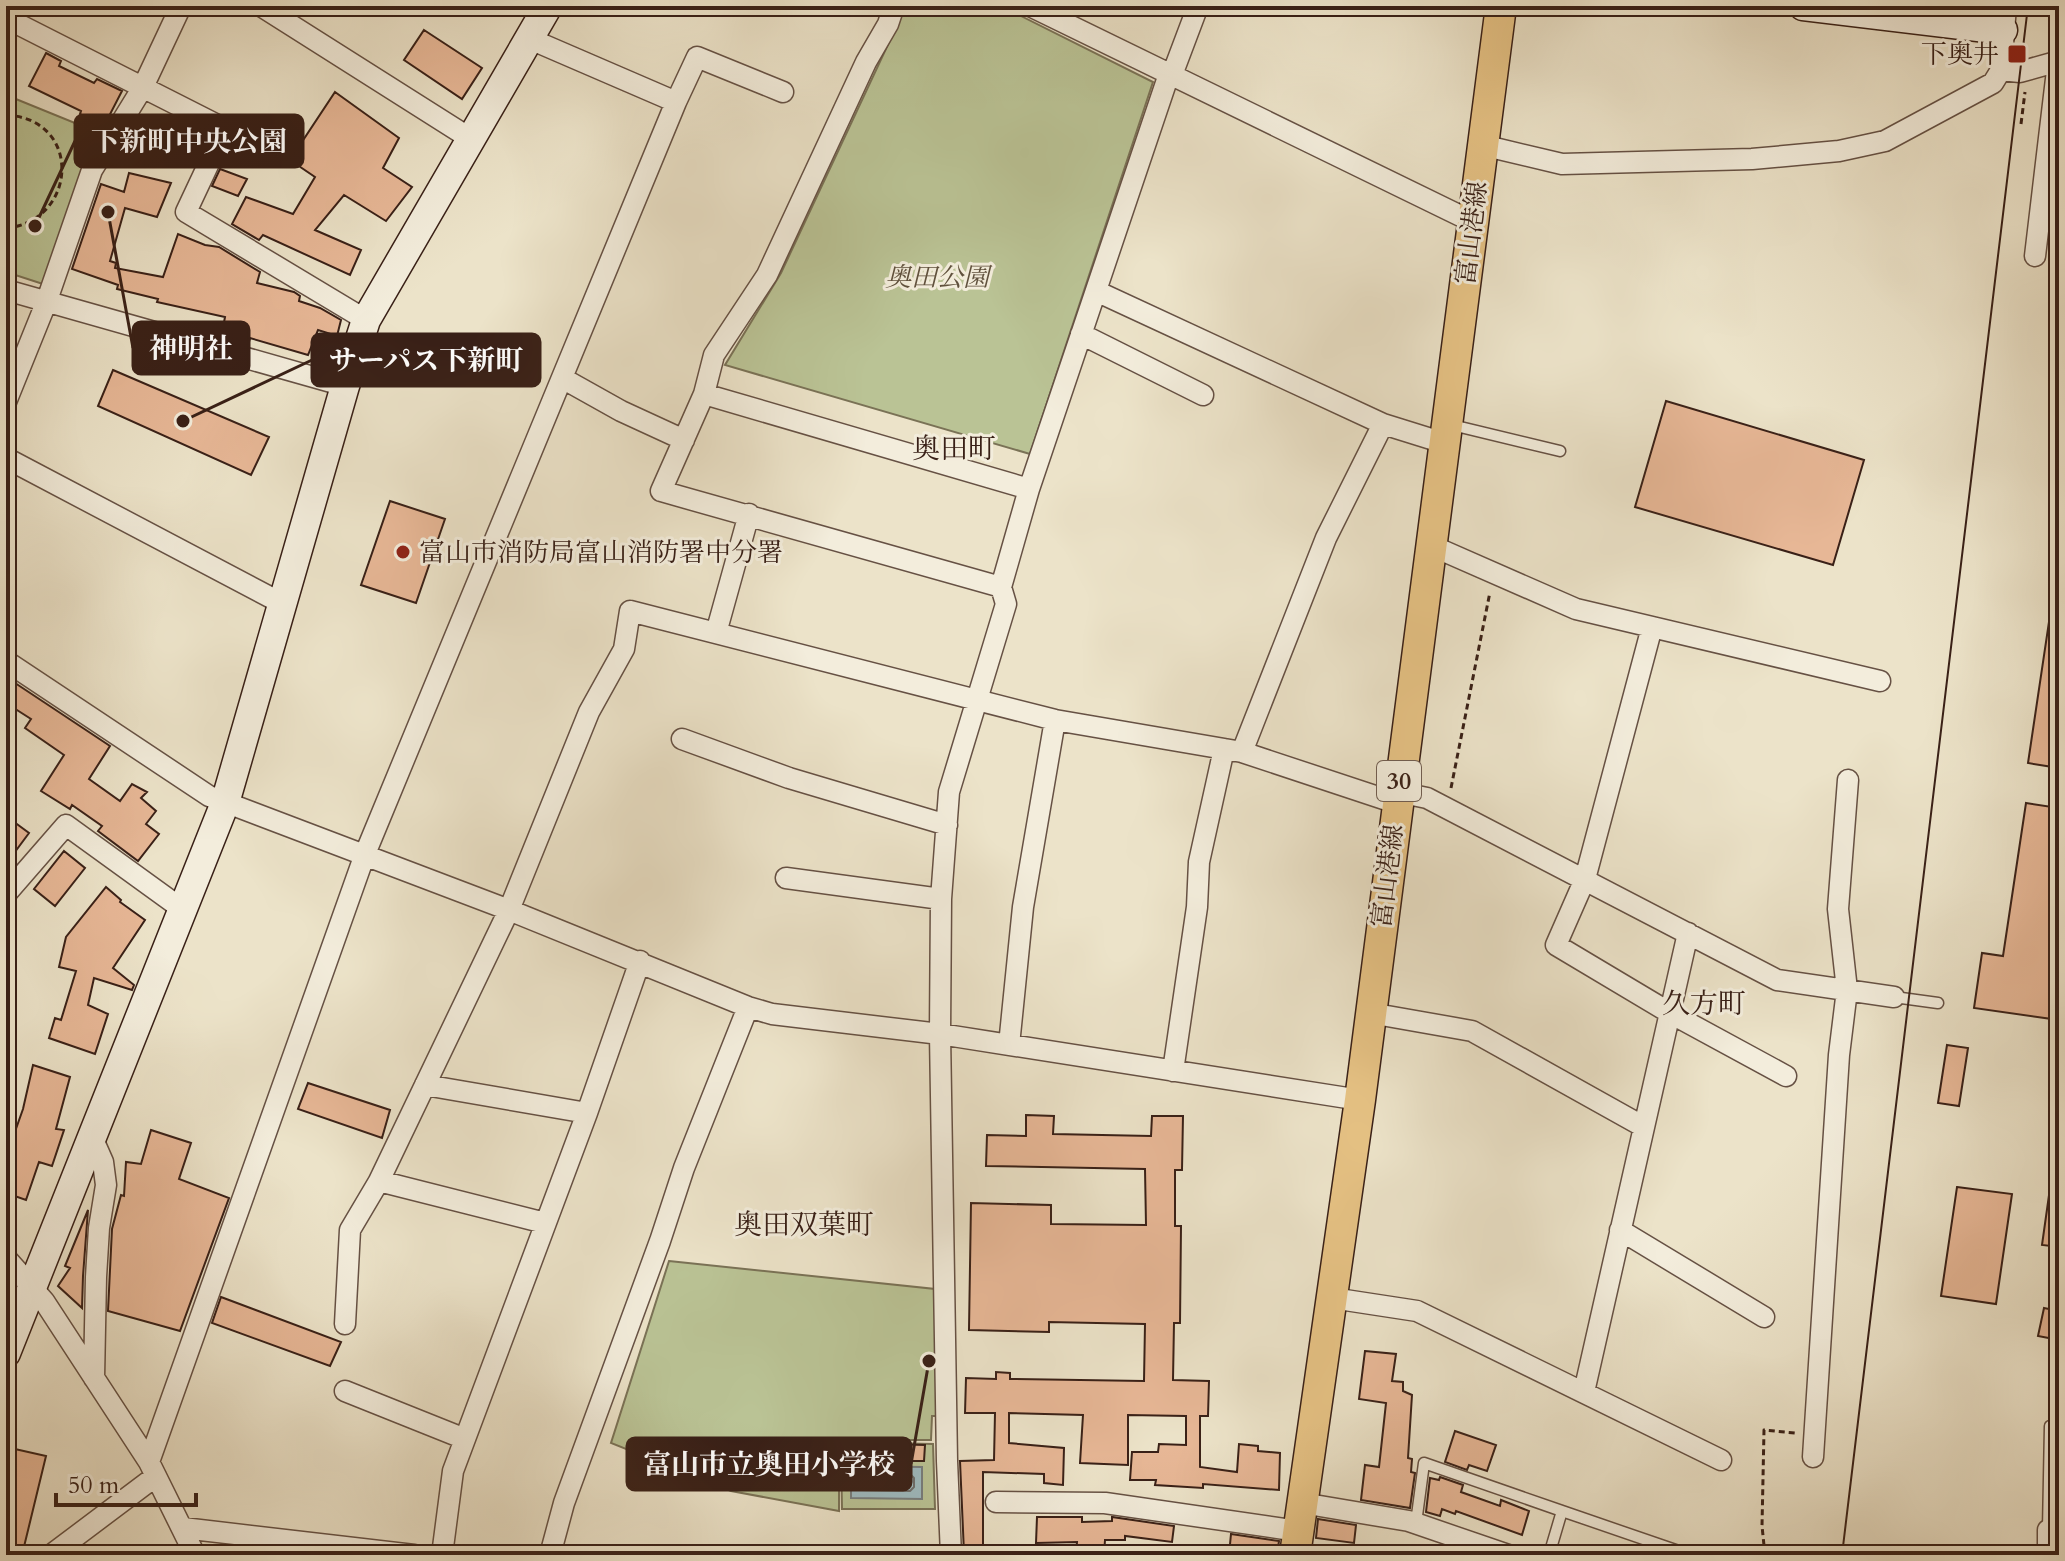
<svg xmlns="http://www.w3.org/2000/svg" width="2065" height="1561" viewBox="0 0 2065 1561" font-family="Cardo,'Noto Serif JP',serif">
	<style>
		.green { fill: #bac395; stroke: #7a7256; stroke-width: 2 }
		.water { fill: #9ebbc1; stroke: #767d7d; stroke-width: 2 }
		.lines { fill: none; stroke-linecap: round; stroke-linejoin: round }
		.shore { stroke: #6c6e6c; stroke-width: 2 }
		.building { fill: #e7b796; stroke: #392017; stroke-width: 2 }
		.lane-casing { stroke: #665144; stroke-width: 13 }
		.street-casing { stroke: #665144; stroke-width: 23 }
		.secondary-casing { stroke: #392017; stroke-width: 31 }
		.primary-casing { stroke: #392017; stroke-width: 33 }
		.path { stroke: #392017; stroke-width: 3; stroke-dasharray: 6 4; stroke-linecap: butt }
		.lane { stroke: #f3eddc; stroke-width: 10 }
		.street { stroke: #f3eddc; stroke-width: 20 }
		.secondary { stroke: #f3eddc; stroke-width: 28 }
		.primary { stroke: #e6c284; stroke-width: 30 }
		.tram { stroke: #392017; stroke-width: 2 }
		.poi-dot { fill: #8f2418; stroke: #f3eddc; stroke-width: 3 }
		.labels { text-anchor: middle; stroke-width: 6; stroke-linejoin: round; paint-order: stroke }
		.shield { fill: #f3eddc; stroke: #715e52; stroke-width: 2 }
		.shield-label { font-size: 24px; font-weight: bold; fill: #392017 }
		.poi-label { font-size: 26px; fill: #392017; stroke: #f3eddc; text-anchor: end }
		.street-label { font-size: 26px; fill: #392017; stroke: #f3eddc }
		.park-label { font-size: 26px; font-style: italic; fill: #60513d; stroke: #f3eddc }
		.neighbourhood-label { font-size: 28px; fill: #392017; stroke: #f3eddc }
		.leader { fill: none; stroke: #392017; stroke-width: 3 }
		.callout-dot { fill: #392017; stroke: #f3eddc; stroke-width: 3 }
		.callout { fill: #392017; stroke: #392017; stroke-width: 3 }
		.callout-label { font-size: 28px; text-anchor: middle; font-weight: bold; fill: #fff }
	</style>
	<rect width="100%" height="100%" fill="#ece3c9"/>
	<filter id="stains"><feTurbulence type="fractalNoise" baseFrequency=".0025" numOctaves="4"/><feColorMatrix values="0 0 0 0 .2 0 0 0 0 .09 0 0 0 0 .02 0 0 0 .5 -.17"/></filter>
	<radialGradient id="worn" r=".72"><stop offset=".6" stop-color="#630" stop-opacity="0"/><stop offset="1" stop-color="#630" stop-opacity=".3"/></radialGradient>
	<path class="green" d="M906,6H1001L1153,82L1030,454L725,365L781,273Z
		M6,95L107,136L46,285L6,272Z
		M669,1261L935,1289L940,1416H932L931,1440H880V1452L839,1451V1511L731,1491L611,1443Z
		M883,1443L933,1444L935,1509H842L841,1456H883Z"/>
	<path class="water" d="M851,1466L922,1467V1499L851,1498Z"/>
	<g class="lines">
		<path class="shore" d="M862,1474L911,1475L914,1478V1487L910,1491L862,1490L859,1486Z"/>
	</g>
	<path class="building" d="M424,30L482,68L462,99L404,60Z
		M46,53L61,61L59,66L94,83L97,79L122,91L105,124L80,114L81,111L29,86Z
		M335,92L399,138L383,168L412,187L386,221L344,195L315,230L361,250L350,275L263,235L259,240L232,224L246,197L293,214L315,177L290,160Z
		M220,169L247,179L238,196L212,186Z
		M129,173L171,183L157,217L125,208L110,261L116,263L115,268L163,277L178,234L205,245L219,247L260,272L257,283L294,292L300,296L299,301L320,308L341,320L337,336L318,330L308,355L250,338L249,342L222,333L225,317L157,302L158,299L117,289L118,285L72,269L101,184L124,192Z
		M113,370L269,437L251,475L98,406Z
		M1666,401L1864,460L1833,565L1635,507Z
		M390,501L445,519L416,603L361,585Z
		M2050,615L2059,616V768L2028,763Z
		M6,677L110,746L89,779L120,801L132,784L147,792L141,798L156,811L146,824L159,834L138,861L98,831L102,826L72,805L70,809L41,791L64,755L25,728L31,719L6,703Z
		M2026,803L2059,808V1020L1974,1008L1982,953L2003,956Z
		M6,816L29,833L6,864Z
		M64,851L85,868L55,906L34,889Z
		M106,887L121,900L120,902L145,920L113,968L134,985L132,990L94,978L88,1005L108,1014L95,1054L49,1038L55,1018L61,1020L76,971L59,967L66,937Z
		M1947,1045L1968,1048L1959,1106L1938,1103Z
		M33,1065L70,1077L56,1129L64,1130L52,1166L39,1162L26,1200L6,1193V1157L23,1109Z
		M308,1083L390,1110L382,1138L298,1109Z
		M1026,1115L1054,1116L1053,1134L1151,1136L1152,1116H1183L1182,1170H1175V1226H1181L1180,1323H1174L1173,1380L1209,1381L1208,1416H1200V1467L1237,1472L1239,1444L1258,1446V1451L1280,1453L1279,1490L1203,1484V1488L1155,1485L1156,1480H1130L1132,1452H1158L1159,1444L1186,1445V1416L1128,1415V1465L1080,1463L1083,1415L1009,1413V1443L1064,1448L1063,1485L1044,1483V1474L983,1472V1550L964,1553L960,1461L994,1460L995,1413H965L966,1378L996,1379V1372L1010,1373V1379L1144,1381L1145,1324L1049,1322V1332L969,1330L971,1203L1051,1205V1224L1146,1225L1145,1169L986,1166L987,1135L1026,1136Z
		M151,1130L191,1143L179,1179L229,1198L180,1331L108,1311L112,1229L121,1195L124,1196L126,1162L141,1164Z
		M1957,1187L2012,1194L1996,1304L1941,1296Z
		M2050,1188H2059V1247L2042,1245Z
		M88,1210L83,1276L82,1308L58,1286L70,1268L65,1266Z
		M221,1297L341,1342L330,1366L212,1323Z
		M2044,1308L2059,1311V1340L2038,1336Z
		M1365,1351L1396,1354L1392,1381L1403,1382V1391L1412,1395L1408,1458L1412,1459L1411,1472L1415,1473L1410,1508L1361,1500L1365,1465L1379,1467L1386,1403L1359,1399Z
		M1455,1431L1496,1445L1487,1471L1469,1465L1467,1470L1445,1462Z
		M885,1444L925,1445L924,1461H884Z
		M6,1447L46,1456L22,1555H6Z
		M1440,1477L1463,1485L1461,1492L1500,1506L1501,1500L1529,1511L1522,1535L1456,1511L1455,1514L1442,1509L1440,1516L1426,1512L1430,1478L1439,1480Z
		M1037,1517H1082V1522L1112,1521V1517L1174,1526L1172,1542L1125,1536V1540H1105L1104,1555H1076L1077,1542L1036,1543Z
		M1318,1519L1356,1525L1354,1543L1316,1538Z
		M1231,1534L1279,1541L1277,1555H1229Z"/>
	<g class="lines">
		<defs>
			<path id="lane" d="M1452,425L1560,451
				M1894,997L1938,1003
				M1416,1523L1424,1463L1562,1511
				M2048,1530L2050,1426
				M1549,1555L1562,1511L1690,1555"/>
			<path id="street" d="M261,6L471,139
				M894,6L888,24L866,62L767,275L714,355L704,394L661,491L1001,587
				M1030,6L1473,222
				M6,18L225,129L186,212L366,320
				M2001,70L2020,72L2059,61
				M1172,75L1198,6
				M676,102L697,57L783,92
				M1482,145L1562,164L1752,159L1839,151L1885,141L1993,83L2001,70L2006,6
				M2035,256L2058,62
				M6,290L345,386
				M1096,291L1383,424
				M1081,334L1203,395
				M562,378L621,411L684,440
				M704,394L1029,489
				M6,402L46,303L92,170L143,87L181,6
				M6,458L283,604
				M1430,545L1576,609L1880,681
				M1652,627L1585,879L1556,945L1670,1013L1786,1076
				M716,633L749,514
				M6,661L209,796L509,910L748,1007L772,1014L940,1034L1360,1100
				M682,739L789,778L947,825
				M1242,752L1326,538L1383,424L1444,443
				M1398,792L1427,798L1777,980L1894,997
				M786,878L941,899
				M6,894L66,825L182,909
				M1370,1013L1472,1031L1644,1127
				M1009,1045L1023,907L1055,720
				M1173,1071L1197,907L1199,862L1224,749
				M425,1085L587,1113
				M92,1137L103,1162L106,1185L99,1228L96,1277L94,1378
				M379,1181L545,1223
				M1620,1230L1764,1317
				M6,1258L44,1301L149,1462L195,1555
				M1332,1298L1417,1311L1721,1460
				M345,1324L350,1230L379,1181L509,910L589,712L624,649L630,611L1055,720L1242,752L1396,803
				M345,1391L465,1439
				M1584,1392L1688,933
				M1813,1457L1839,1055L1847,990L1838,909L1848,780
				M149,1462L365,854L676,102L530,39
				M996,1502L1105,1503L1298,1531
				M1302,1503L1409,1521L1508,1555
				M183,1528L414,1555
				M51,1555L156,1476
				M442,1555L453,1471L587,1113L640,961
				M550,1555L564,1503L660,1241L684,1168L748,1007
				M951,1555L947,1461L940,1034L941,899L949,792L1006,604L1001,587L1029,489L1169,74
				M2048,1555V1530H2059"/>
			<path id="secondary" d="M1803,6L2003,30
				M6,1353L225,803L345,386L366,320L548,6"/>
			<path id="primary" d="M1295,1555L1360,1100L1501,6"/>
		</defs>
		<use href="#lane" class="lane-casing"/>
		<use href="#street" class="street-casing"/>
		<use href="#secondary" class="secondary-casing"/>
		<use href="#primary" class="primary-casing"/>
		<path class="path" d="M6,115C84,119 77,222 6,228
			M2021,124L2025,92
			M1451,788L1490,592
			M1765,1555L1762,1526L1764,1430L1795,1433"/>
		<use href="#lane" class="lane"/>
		<use href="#street" class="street"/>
		<use href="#secondary" class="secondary"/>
		<use href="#primary" class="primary"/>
		<path class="tram" d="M1842,1555L2028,6"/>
	</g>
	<g class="poi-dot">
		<rect x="2007" y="44" width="20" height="20" rx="4"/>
		<circle cx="403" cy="552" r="8"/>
	</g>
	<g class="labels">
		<rect class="shield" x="1377" y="761" width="44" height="40" rx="6"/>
		<g class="shield-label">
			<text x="1399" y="789">30</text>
		</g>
		<g class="poi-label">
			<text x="1999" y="63">下奥井</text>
			<text x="419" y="561" text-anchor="start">富山市消防局富山消防署中分署</text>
		</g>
		<g class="street-label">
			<text transform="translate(1471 233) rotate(-83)" y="9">富山港線</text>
			<text transform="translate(1387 876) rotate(-83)" y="9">富山港線</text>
		</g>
		<g class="park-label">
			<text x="937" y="286">奥田公園</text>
		</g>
		<g class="neighbourhood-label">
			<text x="954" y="458">奥田町</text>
			<text x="1704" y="1013">久方町</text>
			<text x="804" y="1234">奥田双葉町</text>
		</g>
	</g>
	<path class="leader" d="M35 226L75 141M108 212L133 348M183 421L312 360M929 1361L911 1464"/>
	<g class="callout-dot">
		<circle cx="35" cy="226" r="8"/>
		<circle cx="108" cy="212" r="8"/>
		<circle cx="183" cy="421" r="8"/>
		<circle cx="929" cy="1361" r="8"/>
	</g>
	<g class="callout">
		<rect x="75" y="115" width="228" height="52" rx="8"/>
		<rect x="133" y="322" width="116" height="52" rx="8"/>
		<rect x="312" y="334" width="228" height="52" rx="8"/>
		<rect x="627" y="1438" width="284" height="52" rx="8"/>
	</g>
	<g class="callout-label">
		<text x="189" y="151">下新町中央公園</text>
		<text x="191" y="358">神明社</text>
		<text x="426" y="370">サーパス下新町</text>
		<text x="769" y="1474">富山市立奥田小学校</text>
	</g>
	<rect width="2065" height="1561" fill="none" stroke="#ece3c9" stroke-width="32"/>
	<rect x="8" y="8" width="2049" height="1545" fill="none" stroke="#392017" stroke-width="4"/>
	<rect x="16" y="16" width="2033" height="1529" fill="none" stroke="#392017" stroke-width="2"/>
	<path d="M56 1493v12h140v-12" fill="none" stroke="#392017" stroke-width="4"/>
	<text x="68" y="1493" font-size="24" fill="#392017" stroke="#f3eddc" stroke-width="6" paint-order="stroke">50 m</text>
	<rect width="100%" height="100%" filter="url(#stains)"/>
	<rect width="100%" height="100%" fill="url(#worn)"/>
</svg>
